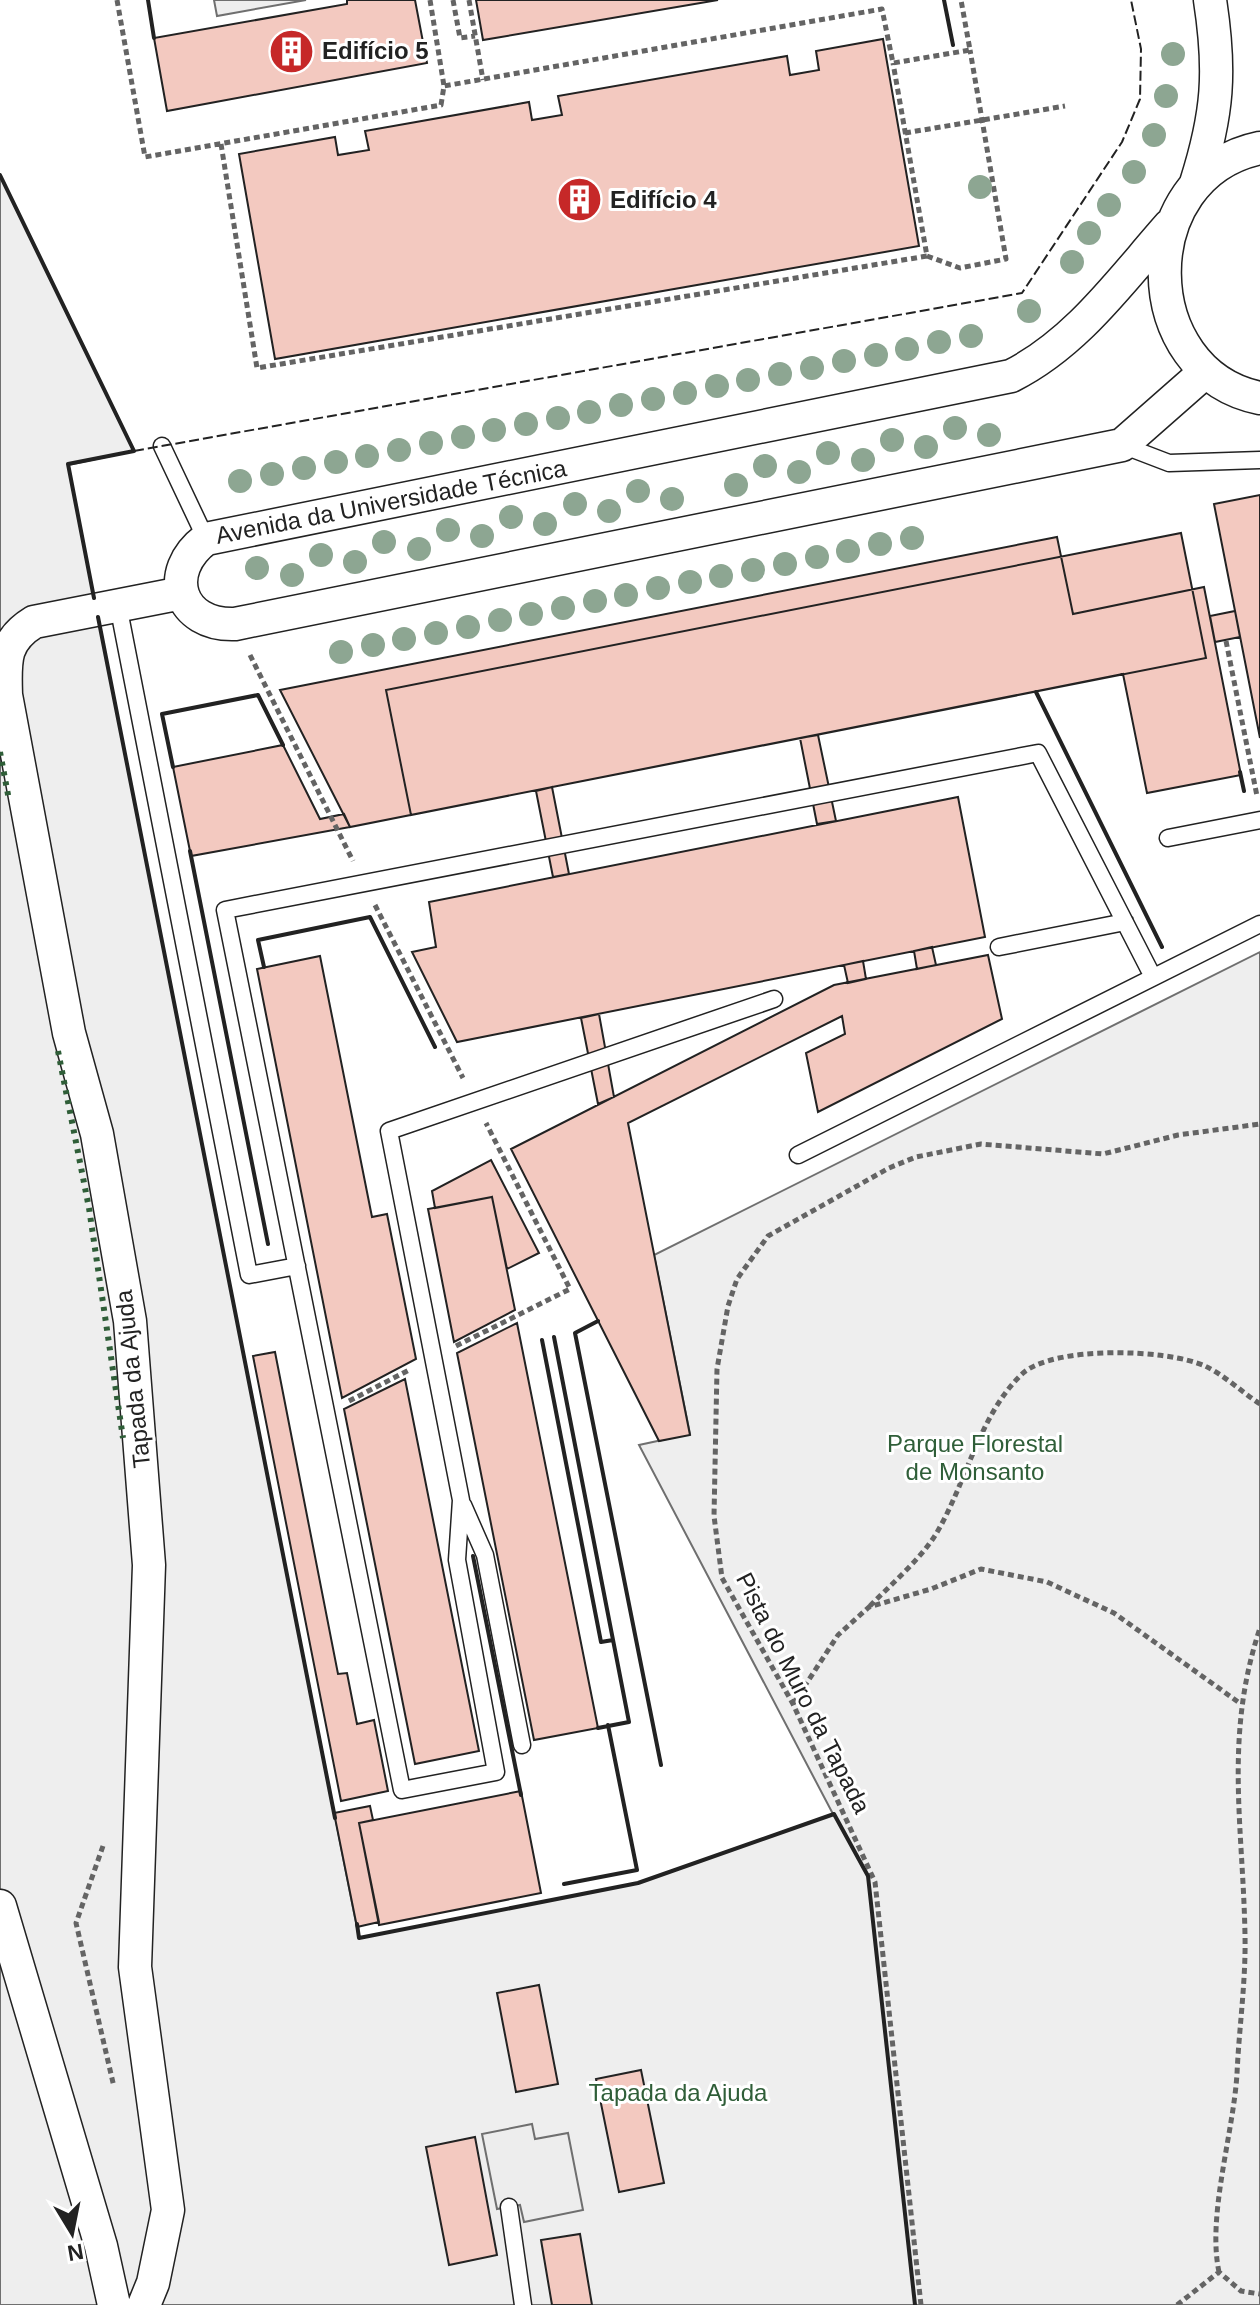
<svg xmlns="http://www.w3.org/2000/svg" width="1260" height="2305" viewBox="0 0 1260 2305" font-family="Arial,sans-serif">
	<style>
		.green { fill: #eee; stroke: #6f6f6f; stroke-width: 2 }
		.parking { fill: #ededed; stroke: #6f6f6f; stroke-width: 2 }
		.building { fill: #f3c9c0; stroke: #222; stroke-width: 2 }
		.lines { fill: none; stroke-linecap: round; stroke-linejoin: round }
		.service-casing { stroke: #222; stroke-width: 19 }
		.minor-casing { stroke: #222; stroke-width: 35 }
		.path { stroke: #646464; stroke-width: 5; stroke-dasharray: 6 4; stroke-linecap: butt }
		.service { stroke: #fff; stroke-width: 16 }
		.minor { stroke: #fff; stroke-width: 32 }
		.hedge { stroke: #2f5e38; stroke-width: 6; stroke-dasharray: 4 6; stroke-linecap: butt }
		.fence { stroke: #222; stroke-width: 2; stroke-dasharray: 10 4; stroke-linecap: butt }
		.wall { stroke: #222; stroke-width: 4 }
		.tree { fill: #8da692 }
		.labels { text-anchor: middle; stroke-width: 6; stroke-linejoin: round; paint-order: stroke }
		.poi-label { font-size: 24px; font-weight: bold; fill: #222; stroke: #fff; text-anchor: start }
		.street-label { font-size: 24px; fill: #222; stroke: #fff }
		.park-label { font-size: 24px; fill: #2f5e38; stroke: #fff }
	</style>
	<rect width="100%" height="100%" fill="#fff"/>
	<path class="green" d="M214,0H306L217,16Z
		M0,175L134,451L68,465L359,1938L638,1883L833,1814L639,1445L690,1434L654,1255L1260,952V2305H0Z"/>
	<path class="parking" d="M532,2124L535,2139L568,2133L583,2210L524,2222L520,2205L497,2209L482,2134Z"/>
	<path class="building" d="M347,0H415L427,63L167,111L154,38L347,4Z
		M476,0H718L483,40Z
		M883,39L919,246L275,359L239,154L335,137L338,155L369,150L365,131L529,102L532,120L562,115L558,96L787,56L790,75L819,70L816,51Z
		M1260,495V738L1214,504Z
		M1181,533L1206,658L411,815L386,690Z
		M1057,537L1073,614L1204,587L1241,775L1147,793L1123,674L350,827L280,690Z
		M1235,611L1240,637L1215,642L1210,616Z
		M818,735L836,821L817,824L800,738Z
		M283,745L320,819L344,814L350,827L191,856L173,767Z
		M552,787L569,874L553,877L536,791Z
		M958,797L985,937L457,1042L412,952L436,947L429,902Z
		M932,947L936,965L917,969L914,951Z
		M988,955L1002,1019L818,1112L806,1053L845,1034L842,1016L628,1123L690,1435L659,1441L511,1149L834,985Z
		M320,956L372,1217L387,1214L416,1359L342,1398L257,969Z
		M863,961L866,979L848,983L844,965Z
		M599,1014L614,1097L598,1104L581,1018Z
		M491,1160L539,1253L507,1269L492,1197L435,1208L432,1191Z
		M492,1197L515,1310L454,1342L428,1209Z
		M517,1323L598,1728L534,1740L457,1353Z
		M275,1352L338,1674L347,1673L357,1724L374,1720L388,1791L341,1801L253,1356Z
		M405,1379L479,1751L415,1764L344,1409Z
		M521,1791L541,1893L379,1925L359,1823Z
		M370,1806L373,1820L359,1823L379,1922L357,1927L334,1813Z
		M539,1985L558,2084L516,2092L497,1993Z
		M641,2070L664,2183L619,2192L596,2079Z
		M475,2137L497,2255L449,2265L426,2147Z
		M580,2234L592,2305H552L541,2240Z"/>
	<g class="lines">
		<defs>
			<path id="service" d="M1122,445L1169,463L1260,460
				M162,446L206,539
				M118,605L249,1275L297,1266
				M1168,838L1260,820
				M999,947L1125,922
				M774,999L389,1131L461,1500L457,1560L496,1772L402,1790L225,910L1038,753L1153,977
				M798,1155L1260,924
				M463,1505L485,1555L522,1745
				M509,2207L523,2305"/>
			<path id="minor" d="M1260,148C1131,175 1135,373 1260,398
				M1196,183C1218,114 1221,71 1210,0
				M1170,225C1122,279 1077,343 1011,376L206,539C162,572 179,626 235,624L1122,445L1205,372
				M0,1906L101,2246L114,2305
				M144,2305L153,2283L168,2210L135,1967L149,1565L130,1321L97,1134L69,1033L6,695C5,661 3,641 34,622L182,593"/>
		</defs>
		<use href="#service" class="service-casing"/>
		<use href="#minor" class="minor-casing"/>
		<path class="path" d="M117,0L145,157L441,105L444,86L882,9L893,63L970,50L961,0
			M430,0L444,86
			M453,0L460,38L475,36
			M469,0L483,80
			M905,133L1065,106
			M221,144L257,368L927,256L893,63
			M927,256L960,268L1006,259L970,50
			M1226,641L1257,796
			M250,655L353,861
			M375,905L463,1078
			M456,1346L570,1289L486,1123
			M349,1401L411,1369
			M870,1606C891,1584 920,1560 936,1534C966,1484 979,1415 1022,1374C1053,1345 1168,1349 1205,1366C1224,1375 1242,1392 1260,1404
			M793,1704L838,1635L869,1607L931,1589L981,1569L1047,1582L1114,1613L1241,1704
			M103,1846L76,1923L114,2087
			M1219,2272C1207,2216 1233,2135 1237,2074C1239,2028 1246,1981 1245,1935C1243,1825 1224,1736 1260,1628
			M921,2305L875,1882L793,1704L722,1578L714,1516L717,1369L728,1306L737,1279L768,1236L889,1168L916,1157L981,1144L1103,1154L1178,1135L1260,1124
			M1177,2305L1219,2272L1241,2291L1260,2294"/>
		<use href="#service" class="service"/>
		<use href="#minor" class="minor"/>
		<path class="hedge" d="M0,752L9,800
			M58,1051L89,1208L123,1438"/>
		<path class="fence" d="M134,451L1022,293L1122,142L1140,99L1141,49L1131,0"/>
		<path class="wall" d="M148,0L154,38
			M944,0L953,45
			M0,175L134,451L68,464L94,598
			M98,617L335,1818
			M1036,692L1162,947
			M173,767L162,714L258,695L283,745
			M1240,772L1244,791
			M190,851L268,1244
			M264,967L258,940L370,917L435,1047
			M598,1321L575,1333L661,1765
			M554,1337L629,1722L598,1728
			M542,1340L601,1642L613,1640
			M473,1556L521,1795
			M564,1884L637,1870L608,1725
			M357,1924L359,1938L638,1883L834,1814L868,1876L915,2305"/>
	</g>
	<g class="tree">
		<circle cx="1173" cy="54" r="12"/>
		<circle cx="1166" cy="96" r="12"/>
		<circle cx="1154" cy="135" r="12"/>
		<circle cx="1134" cy="172" r="12"/>
		<circle cx="980" cy="187" r="12"/>
		<circle cx="1109" cy="205" r="12"/>
		<circle cx="1089" cy="233" r="12"/>
		<circle cx="1072" cy="262" r="12"/>
		<circle cx="1029" cy="311" r="12"/>
		<circle cx="971" cy="336" r="12"/>
		<circle cx="939" cy="342" r="12"/>
		<circle cx="907" cy="349" r="12"/>
		<circle cx="876" cy="355" r="12"/>
		<circle cx="844" cy="361" r="12"/>
		<circle cx="812" cy="368" r="12"/>
		<circle cx="780" cy="374" r="12"/>
		<circle cx="748" cy="380" r="12"/>
		<circle cx="717" cy="386" r="12"/>
		<circle cx="685" cy="393" r="12"/>
		<circle cx="653" cy="399" r="12"/>
		<circle cx="621" cy="405" r="12"/>
		<circle cx="589" cy="412" r="12"/>
		<circle cx="558" cy="418" r="12"/>
		<circle cx="526" cy="424" r="12"/>
		<circle cx="955" cy="428" r="12"/>
		<circle cx="494" cy="430" r="12"/>
		<circle cx="989" cy="435" r="12"/>
		<circle cx="463" cy="437" r="12"/>
		<circle cx="892" cy="440" r="12"/>
		<circle cx="431" cy="443" r="12"/>
		<circle cx="926" cy="447" r="12"/>
		<circle cx="399" cy="450" r="12"/>
		<circle cx="828" cy="453" r="12"/>
		<circle cx="367" cy="456" r="12"/>
		<circle cx="863" cy="460" r="12"/>
		<circle cx="336" cy="462" r="12"/>
		<circle cx="765" cy="466" r="12"/>
		<circle cx="304" cy="468" r="12"/>
		<circle cx="799" cy="472" r="12"/>
		<circle cx="272" cy="474" r="12"/>
		<circle cx="240" cy="481" r="12"/>
		<circle cx="736" cy="485" r="12"/>
		<circle cx="638" cy="491" r="12"/>
		<circle cx="672" cy="499" r="12"/>
		<circle cx="575" cy="504" r="12"/>
		<circle cx="609" cy="511" r="12"/>
		<circle cx="511" cy="517" r="12"/>
		<circle cx="545" cy="524" r="12"/>
		<circle cx="448" cy="530" r="12"/>
		<circle cx="482" cy="536" r="12"/>
		<circle cx="912" cy="538" r="12"/>
		<circle cx="384" cy="542" r="12"/>
		<circle cx="880" cy="544" r="12"/>
		<circle cx="419" cy="549" r="12"/>
		<circle cx="848" cy="551" r="12"/>
		<circle cx="321" cy="555" r="12"/>
		<circle cx="817" cy="557" r="12"/>
		<circle cx="355" cy="562" r="12"/>
		<circle cx="785" cy="564" r="12"/>
		<circle cx="257" cy="568" r="12"/>
		<circle cx="753" cy="570" r="12"/>
		<circle cx="292" cy="575" r="12"/>
		<circle cx="721" cy="576" r="12"/>
		<circle cx="690" cy="582" r="12"/>
		<circle cx="658" cy="588" r="12"/>
		<circle cx="626" cy="595" r="12"/>
		<circle cx="595" cy="601" r="12"/>
		<circle cx="563" cy="608" r="12"/>
		<circle cx="531" cy="614" r="12"/>
		<circle cx="500" cy="620" r="12"/>
		<circle cx="468" cy="627" r="12"/>
		<circle cx="436" cy="633" r="12"/>
		<circle cx="404" cy="639" r="12"/>
		<circle cx="373" cy="645" r="12"/>
		<circle cx="341" cy="652" r="12"/>
	</g>
	<defs>
		<symbol id="building-disc" viewBox="-11 -11 22 22"><circle r="9.5" fill="#c62828" stroke="#fff"/><path d="M-4-6H4V6H1V3H-1V6H-4ZM-2.5-4.3h1.7v1.8h-1.7ZM.8-4.3h1.7v1.8H.8ZM-2.5-1h1.7V.8h-1.7ZM.8-1h1.7V.8H.8Z" fill="#fff"/></symbol>
	</defs>
	<g fill-rule="evenodd">
		<use href="#building-disc" x="266" y="26" width="51" height="51"/>
		<use href="#building-disc" x="554" y="174" width="51" height="51"/>
	</g>
	<g class="labels">
		<g class="poi-label">
			<text x="322" y="59">Edifício 5</text>
			<text x="610" y="208">Edifício 4</text>
		</g>
		<g class="street-label">
			<text transform="translate(391 502) rotate(-11)" y="8">Avenida da Universidade Técnica</text>
			<text transform="translate(133 1379) rotate(-96)" y="8">Tapada da Ajuda</text>
			<text transform="translate(803 1693) rotate(63)" y="8">Pista do Muro da Tapada</text>
		</g>
		<g class="park-label">
			<text x="975" y="1452">Parque Florestal<tspan x="975" dy="28">de Monsanto</tspan></text>
			<text x="678" y="2101">Tapada da Ajuda</text>
		</g>
	</g>
	<g transform="translate(72 2233) rotate(170)" stroke="#ffffff" stroke-width="6" paint-order="stroke">
	<path d="M0-6L14 30L0 20L-14 30Z" fill="#222222"/>
	<text y="-12" font-size="22" font-weight="bold" text-anchor="middle" fill="#222222">N</text>
	</g>
</svg>
